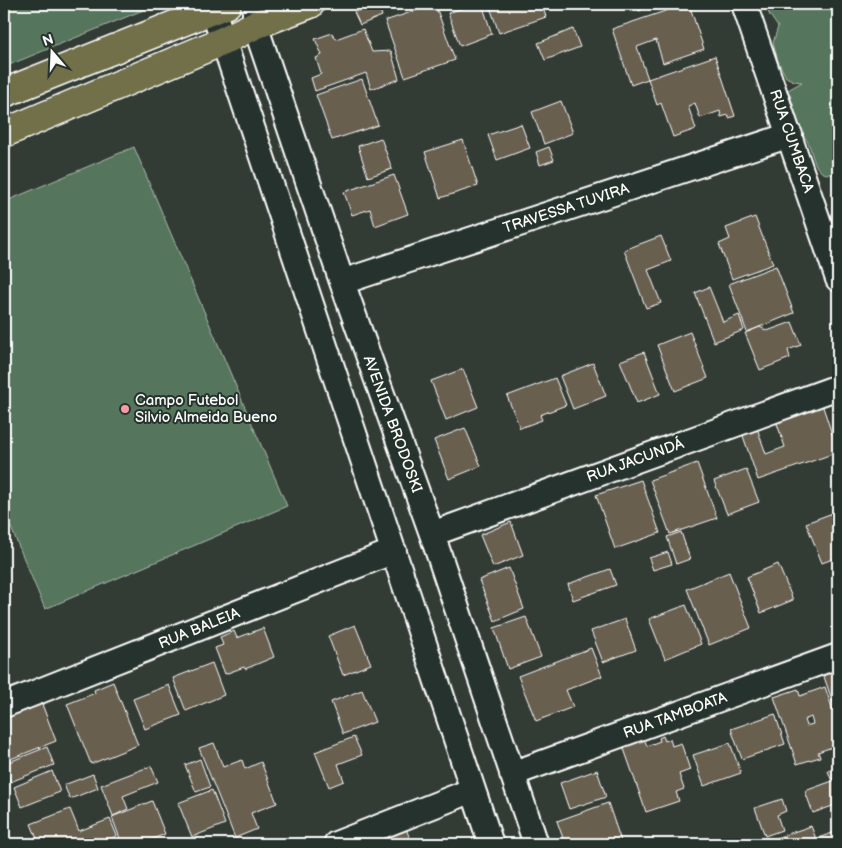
<svg xmlns="http://www.w3.org/2000/svg" width="842" height="848" viewBox="0 0 842 848" font-family="'Balsamiq Sans',sans-serif">
	<style>
		.green { fill: #56755d; stroke: #aabaae }
		.building { fill: #675f50; stroke: #fff; fill-rule: evenodd }
		.lines { fill: none; stroke-linecap: round; stroke-linejoin: round }
		.minor-casing { stroke: #fff; stroke-width: 28 }
		.major-casing { stroke: #fff; stroke-width: 31 }
		.minor { stroke: #26332d; stroke-width: 24 }
		.major { stroke: #71704a; stroke-width: 28 }
		.poi-dot { fill: #ff9aa2; stroke: #26332d; stroke-width: 2 }
		.labels { text-anchor: middle; stroke-width: 4; stroke-linejoin: round; paint-order: stroke }
		.street-label { font-size: 15px; fill: #fff; stroke: #26332d }
		.poi-label { font-size: 15px; fill: #fff; stroke: #26332d; text-anchor: start }
	</style>
	<rect width="100%" height="100%" fill="#333c34"/>
	<filter id="ink" filterUnits="userSpaceOnUse"><feTurbulence type="fractalNoise" baseFrequency=".02" numOctaves="2"/><feDisplacementMap in="SourceGraphic" scale="10" xChannelSelector="R" yChannelSelector="G"/><feConvolveMatrix kernelMatrix="1 2 1 2 8 2 1 2 1" color-interpolation-filters="sRGB"/></filter>
	<g filter="url(#ink)">
		<path class="green" d="M4,4H158L4,67Z
			M766,4H838V173C815,179 815,161 809,145C807,138 801,134 798,128C796,122 796,115 794,109C793,102 790,96 788,90L802,82L794,81L786,77L778,61L773,43L778,27L769,14Z
			M134,147L287,506L45,609L4,511V202Z"/>
		<path class="building" d="M375,4H378L382,16L360,25L354,12Z
			M435,4L455,60L405,77L385,21Z
			M475,4H482L492,34L460,46L448,13Z
			M489,4H542L546,17L499,33Z
			M637,4H656L639,11Z
			M686,4H689L704,49L663,63L656,40L637,47L648,79L631,85L612,29Z
			M363,29L372,52L391,51L399,79L371,89L366,73L315,91L311,78L321,74L316,58L322,55L315,39L332,33L336,39Z
			M573,29L580,47L545,60L538,43Z
			M715,56L735,116L729,118L728,115L721,117L720,111L700,118L695,103L688,106L696,129L673,137L661,103L657,105L648,79Z
			M362,79L378,125L332,140L316,95Z
			M561,101L573,133L544,144L532,112Z
			M521,124L530,148L497,160L488,135Z
			M381,138L392,169L368,177L358,146Z
			M463,140L478,186L440,198L425,152Z
			M549,147L554,160L540,165L536,152Z
			M394,175L408,214L375,226L370,209L352,215L344,192Z
			M755,217L773,264L732,279L719,244L730,239L726,228Z
			M661,236L671,261L648,270L661,303L646,308L624,250Z
			M776,266L794,313L747,332L729,284Z
			M709,287L723,322L739,315L744,330L714,342L695,293Z
			M792,322L801,345L788,350L790,358L760,370L745,333L760,327L767,331Z
			M690,332L708,378L675,391L657,345Z
			M644,352L660,394L637,403L620,361Z
			M593,363L606,396L573,409L560,376Z
			M463,369L478,407L446,420L431,381Z
			M555,378L566,405L540,415L542,420L520,428L507,396Z
			M821,401L838,452L758,480L741,430L756,425L766,454L785,447L775,418Z
			M465,428L481,466L449,479L434,440Z
			M697,463L717,518L670,534L650,480Z
			M746,469L759,502L727,514L714,481Z
			M641,480L660,533L615,549L596,495Z
			M838,511V557L822,563L806,523Z
			M511,522L523,555L493,567L480,535Z
			M681,532L690,559L676,564L667,537Z
			M668,552L672,564L653,570L649,558Z
			M778,564L793,600L761,613L747,577Z
			M509,568L524,609L495,621L479,580Z
			M610,569L616,585L573,600L568,584Z
			M729,572L751,628L709,645L687,589Z
			M686,605L701,644L665,659L649,619Z
			M526,617L541,657L508,669L494,628Z
			M625,619L636,650L603,662L591,631Z
			M355,625L371,664L343,675L328,636Z
			M263,628L274,657L245,669L244,667L225,674L215,648L223,645L220,637L234,631L237,638Z
			M591,648L602,676L566,690L573,707L536,721L518,676Z
			M212,663L224,695L186,711L173,678Z
			M838,669V717L823,674Z
			M113,682L138,745L91,764L67,704L95,693L94,690Z
			M169,685L181,715L145,729L133,699Z
			M825,687L838,725V745L818,752L820,757L797,764L774,697L798,689L800,696ZM811,717L813,724L806,726L804,720Z
			M362,690L375,722L343,734L331,702Z
			M40,699L56,741L8,760L4,750V713Z
			M775,714L785,744L742,759L731,729Z
			M643,736L647,746L660,741L659,738L663,736L665,741L670,739L672,746L681,743L690,770L679,774L684,789L676,792L679,801L646,812L622,743Z
			M354,737L362,755L338,764L344,781L329,787L315,752Z
			M214,743L223,767L242,760L245,769L261,762L277,803L251,813L257,829L235,838L199,748Z
			M730,743L741,773L704,786L693,755Z
			M47,747L54,765L10,782L4,764Z
			M200,759L210,787L196,792L185,765Z
			M151,766L158,782L123,796L128,809L113,816L101,785Z
			M838,767V777L831,779L828,771Z
			M597,770L606,797L569,809L560,783Z
			M52,771L60,792L22,807L14,787Z
			M93,774L98,788L70,799L64,785Z
			M838,779V804L813,813L805,791Z
			M212,790L225,824L192,837L178,803Z
			M782,799L786,811L777,815L782,830L765,836L755,808Z
			M152,801L165,834L143,843V844H122L112,817Z
			M608,803L622,844H565L557,821Z
			M70,809L79,831L110,819L117,836L96,844H29L38,841L31,824Z
			M403,821L412,844H377L373,832Z
			M811,826L818,844H768L767,841Z
			M838,831V844H820L818,838Z"/>
		<g class="lines">
			<defs>
				<path id="minor" d="M211,4L491,844
					M253,4L255,10V25L342,282L432,534L536,844
					M744,4L838,279
					M342,282L790,135
					M432,534L838,387
					M4,705L394,551
					M512,774L838,656
					M336,844L473,790"/>
				<path id="major" d="M4,93L227,4
					M4,133L223,41L255,25L310,4"/>
			</defs>
			<use href="#minor" class="minor-casing"/>
			<use href="#major" class="major-casing"/>
			<use href="#minor" class="minor"/>
			<use href="#major" class="major"/>
		</g>
	</g>
	<circle class="poi-dot" cx="125" cy="409" r="5"/>
	<g class="labels">
		<g class="street-label">
			<text transform="translate(792 141) rotate(71)" y="5">RUA CUMBACA</text>
			<text transform="translate(566 208) rotate(-18)" y="5">TRAVESSA TUVIRA</text>
			<text transform="translate(393 424) rotate(70)" y="5">AVENIDA BRODOSKI</text>
			<text transform="translate(635 460) rotate(-20)" y="5">RUA JACUNDÁ</text>
			<text transform="translate(199 628) rotate(-22)" y="5">RUA BALEIA</text>
			<text transform="translate(675 715) rotate(-20)" y="5">RUA TAMBOATA</text>
		</g>
		<g class="poi-label">
			<text x="135" y="405">Campo Futebol<tspan x="135" dy="17">Silvio Almeida Bueno</tspan></text>
		</g>
	</g>
	<rect width="842" height="848" fill="none" stroke="#26332d" stroke-width="20"/>
	<rect x="10" y="10" width="822" height="828" fill="none" stroke="#fff" stroke-width="2" filter="url(#ink)"/>
	<g transform="translate(52 52) rotate(341)" stroke="#26332d" stroke-width="4" paint-order="stroke">
	<path d="M0-4L9 19L0 12L-9 19Z" fill="#ffffff"/>
	<text y="-8" font-size="14" font-weight="bold" text-anchor="middle" fill="#ffffff">N</text>
	</g>
</svg>
